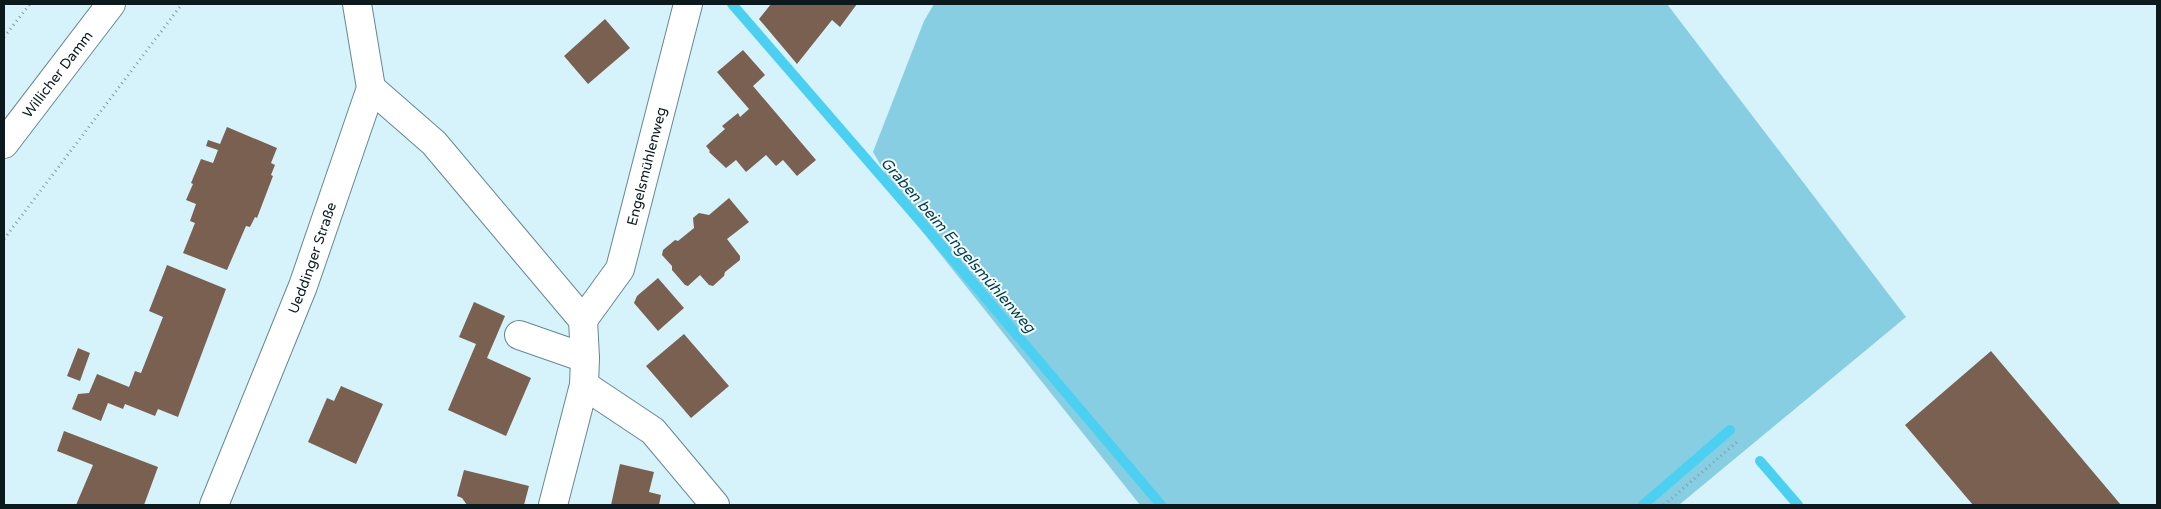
<svg xmlns="http://www.w3.org/2000/svg" width="2161" height="509" viewBox="0 0 2161 509" font-family="'Varela Round',sans-serif">
	<style>
		.green { fill: #88cee3 }
		.lines { fill: none; stroke-linecap: round; stroke-linejoin: round }
		.stream { stroke: #4cd0f2; stroke-width: 10 }
		.building { fill: #7a6051 }
		.minor-casing { stroke: #668792; stroke-width: 30 }
		.major-casing { stroke: #668792; stroke-width: 30 }
		.path { stroke: #849ba2; stroke-width: 3; stroke-dasharray: 1 4; stroke-linecap: butt }
		.minor { stroke: #fff; stroke-width: 28 }
		.major { stroke: #fff; stroke-width: 28 }
		.labels { text-anchor: middle; stroke-width: 4; stroke-linejoin: round; paint-order: stroke }
		.street-label { font-size: 14px; fill: #0c1a1e; stroke: #f5fcfe }
		.water-label { font-size: 15px; font-style: italic; fill: #003c4a; stroke: #f5fcfe }
	</style>
	<rect width="100%" height="100%" fill="#d6f3fc"/>
	<path class="green" d="M934,4H1667L1906,317L1679,505H1140L910,216L873,152L924,21Z"/>
	<g class="lines">
		<path class="stream" d="M732,4L939,243L1161,505
			M1760,461L1798,505
			M1643,505L1730,430"/>
	</g>
	<path class="building" d="M771,4H857L840,27L832,20L797,64L759,19Z
		M605,19L630,48L588,84L564,56Z
		M743,50L765,75L753,86L816,160L797,176L783,160L776,166L766,155L746,172L736,160L726,168L709,152L710,151L706,146L725,129L722,126L738,113L740,117L749,109L717,72Z
		M227,127L277,148L271,163L275,165L271,175L273,176L257,218L255,217L250,227L246,226L227,270L183,253L195,223L190,221L196,204L186,200L193,184L191,183L201,159L213,163L218,150L206,146L208,140L220,144Z
		M729,198L749,222L727,239L740,256V260L725,272L724,276L713,286L709,285L700,275L688,286L685,285L672,270V266L662,255L663,250L675,240L678,241L694,228L693,218L699,213L709,215Z
		M167,265L226,289L178,417L158,409L155,416L125,404L123,409L108,403L101,421L72,409L78,394L89,393L97,374L129,387L135,371L141,373L163,317L149,311Z
		M658,278L684,308L658,331L634,303L637,296Z
		M474,302L505,316L487,358L531,378L506,436L448,410L476,344L459,337Z
		M684,334L729,386L691,418L646,366Z
		M78,348L90,353L80,381L67,376Z
		M1991,351L2121,505H1973L1905,425Z
		M341,386L383,404L356,464L308,442L327,398L334,401Z
		M64,431L158,467L144,505H76L93,465L57,451Z
		M620,464L654,472L649,492L661,495L659,505H611Z
		M464,470L529,486L524,505H467L462,498L457,496Z"/>
	<g class="lines">
		<defs>
			<g id="minor">
				<path d="M371,88L434,143L583,320L585,358L584,385L553,505"/>
				<path id="s1" d="M583,320L620,269L688,4"/>
				<path d="M519,335L585,358"/>
				<path d="M584,385L653,431L715,505"/>
				<path id="s2" d="M214,505L303,286L371,88L357,4"/>
			</g>
			<g id="major">
				<path id="s3" d="M4,144L111,4"/>
			</g>
		</defs>
		<use href="#minor" class="minor-casing"/>
		<use href="#major" class="major-casing"/>
		<path class="path" d="M4,37L30,4
			M4,239L182,4
			M1664,505L1738,441"/>
		<use href="#minor" class="minor"/>
		<use href="#major" class="major"/>
	</g>
	<g class="labels">
		<g class="street-label">
			<text dy="5" stroke="none"><textPath href="#s3" startOffset="88">Willicher Damm</textPath></text>
			<text dy="5" stroke="none"><textPath href="#s1" startOffset="169">Engelsmühlenweg</textPath></text>
			<text dy="5" stroke="none"><textPath href="#s2" startOffset="266">Ueddinger Straße</textPath></text>
		</g>
		<g class="water-label">
			<text transform="translate(958 245) rotate(49)" y="5">Graben beim Engelsmühlenweg</text>
		</g>
	</g>
	<rect width="2161" height="509" fill="none" stroke="#0c1a1e" stroke-width="10"/>
</svg>
